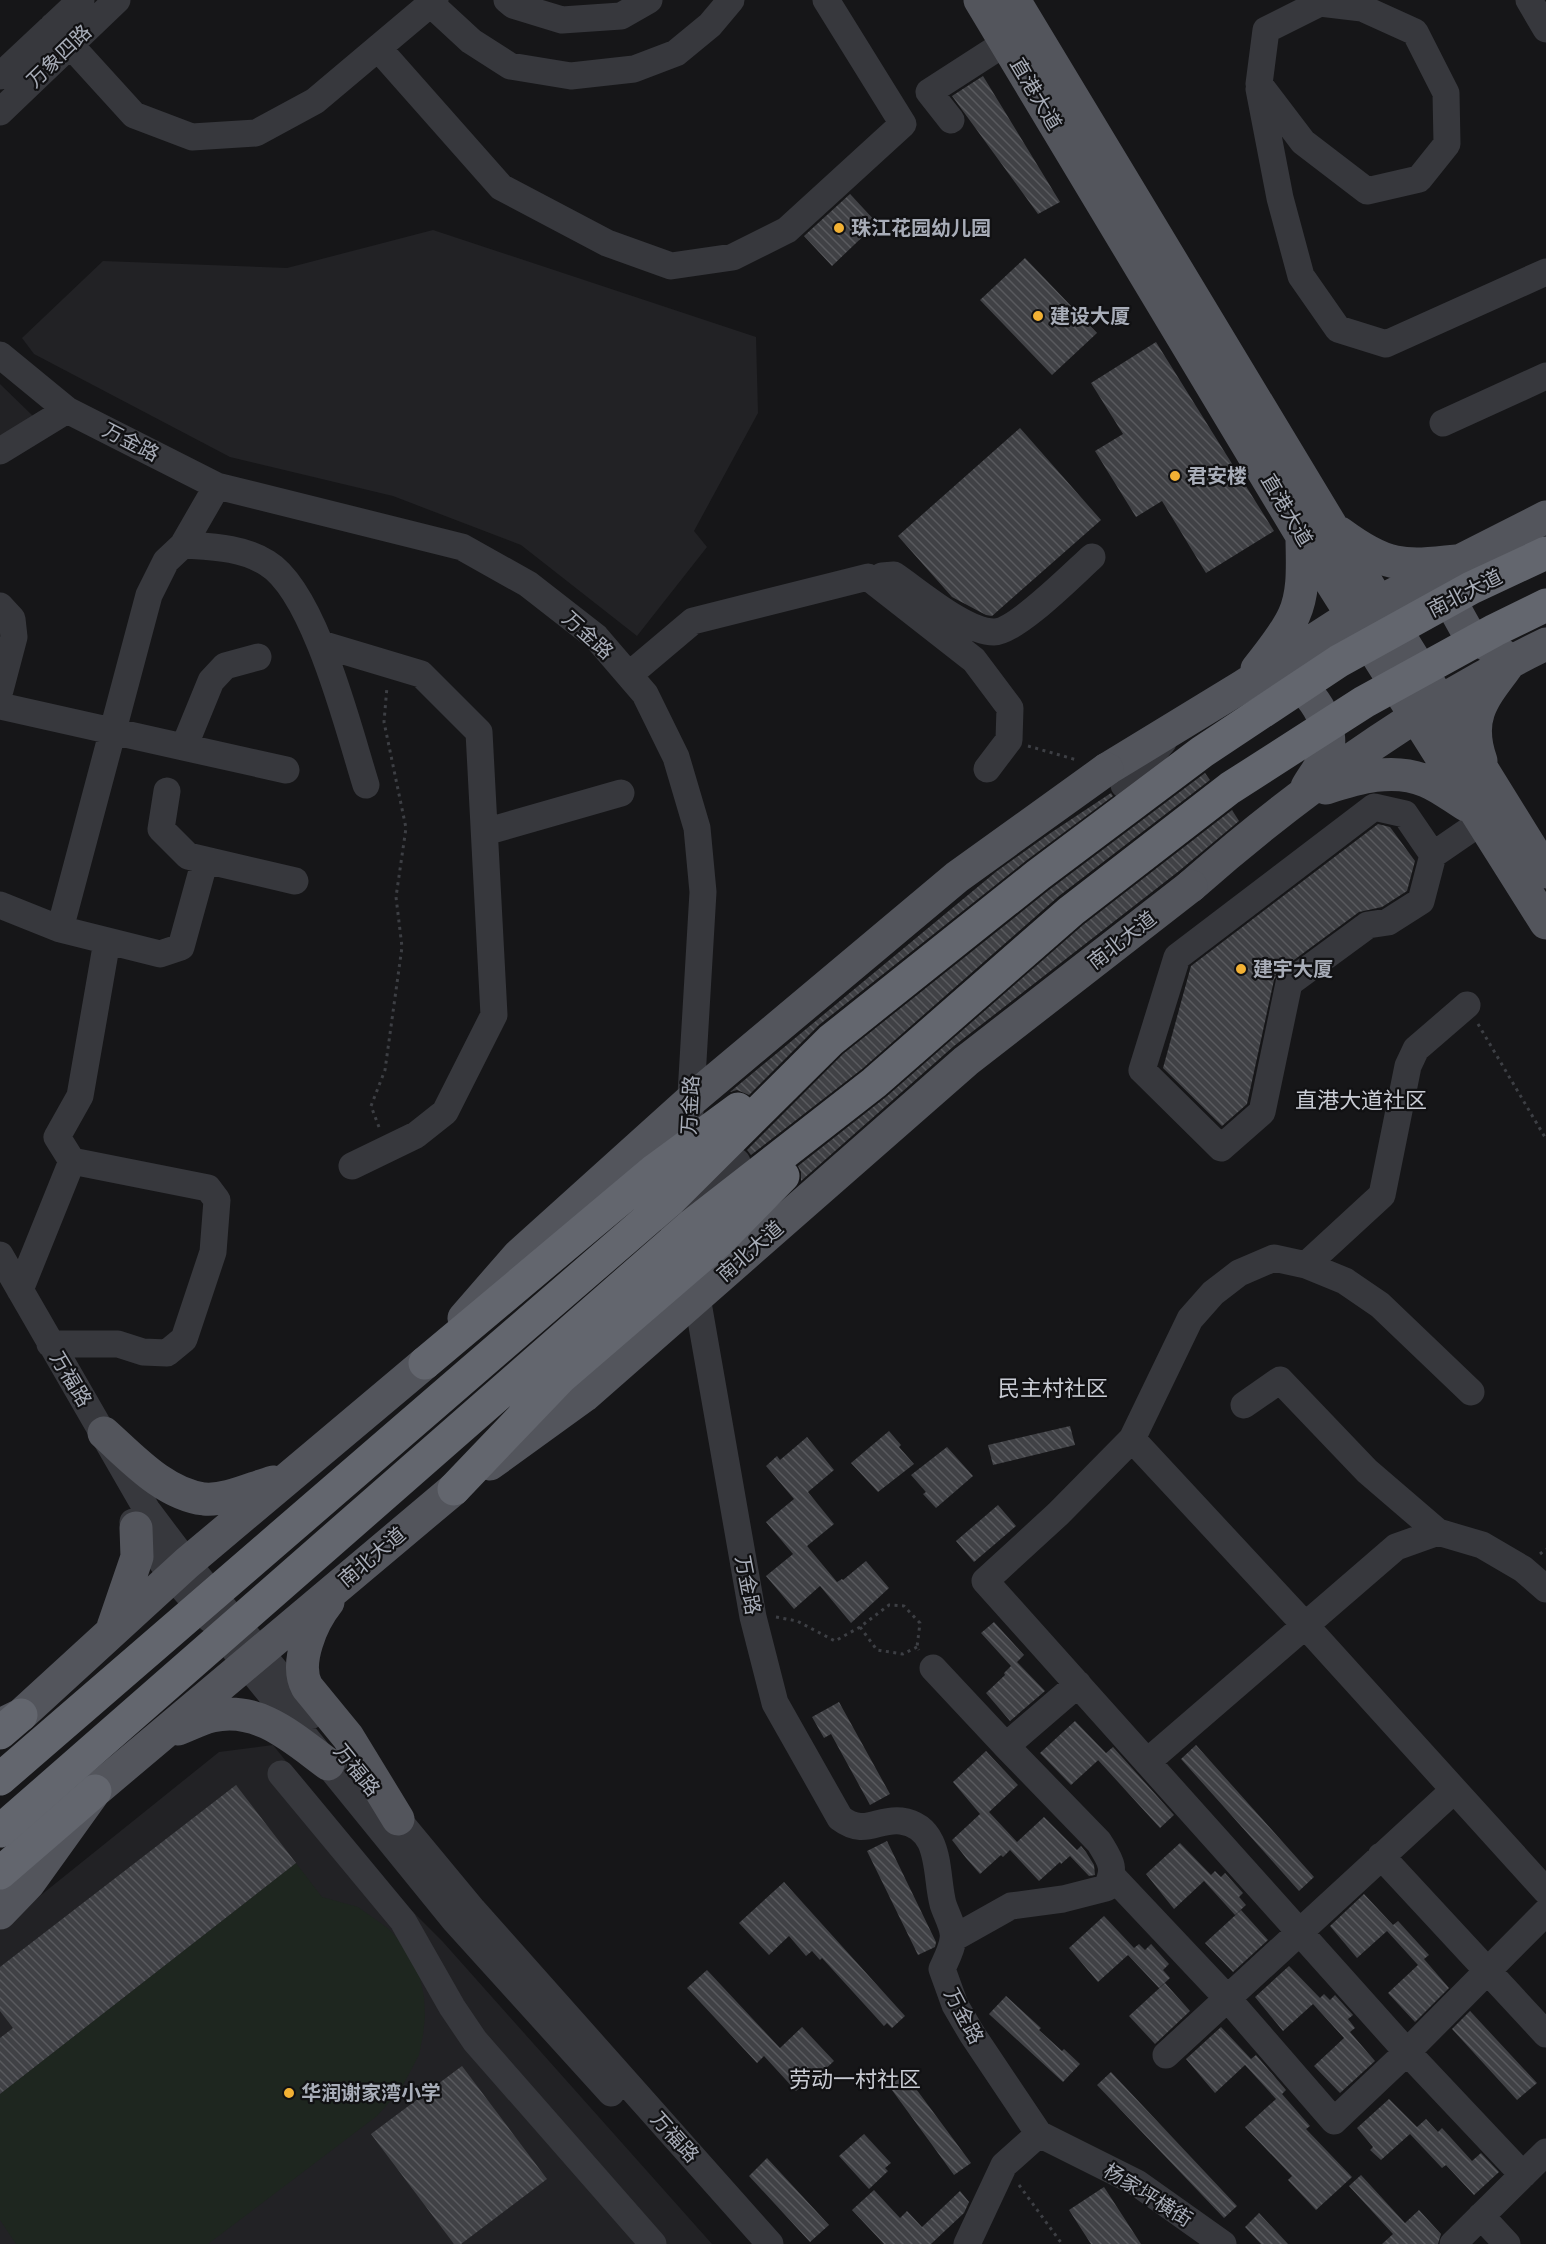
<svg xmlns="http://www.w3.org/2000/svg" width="1546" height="2244" viewBox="0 0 1546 2244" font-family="Roboto,'Noto Sans SC',sans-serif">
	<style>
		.built { fill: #222225 }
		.park { fill: #1e261f }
		.building { fill: url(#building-back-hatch) }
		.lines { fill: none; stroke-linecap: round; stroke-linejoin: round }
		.path { stroke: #3d3f44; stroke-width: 3; stroke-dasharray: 3 4.5; stroke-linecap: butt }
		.minor { stroke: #37383d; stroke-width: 27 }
		.major { stroke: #53555c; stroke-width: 33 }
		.highway { stroke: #63666e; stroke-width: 33 }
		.minor-bridge { stroke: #37383d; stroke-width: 27 }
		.major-bridge { stroke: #53555c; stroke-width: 33 }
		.highway-bridge { stroke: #63666e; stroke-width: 33 }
		.poi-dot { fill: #f2b134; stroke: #111113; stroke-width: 2 }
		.labels { text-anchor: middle; stroke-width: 4.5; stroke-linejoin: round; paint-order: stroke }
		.street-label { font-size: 20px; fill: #a8adb8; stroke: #111113 }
		.poi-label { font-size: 20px; font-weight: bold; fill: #a8adb8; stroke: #111113; text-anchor: start }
		.quarter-label { font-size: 22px; fill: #c9ccd4; stroke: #111113 }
	</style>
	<defs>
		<pattern id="building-back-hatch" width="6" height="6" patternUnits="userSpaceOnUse" patternTransform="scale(1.5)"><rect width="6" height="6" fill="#404145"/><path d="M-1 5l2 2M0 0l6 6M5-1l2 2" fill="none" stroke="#595a5e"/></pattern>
	</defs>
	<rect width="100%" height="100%" fill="#161618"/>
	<path class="built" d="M433,230L756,337L758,413L694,531L707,547L637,636L521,545L393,496L230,457L34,354L22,338L103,261L287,268Z
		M0,384L34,417L0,436Z
		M273,1745L384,1883L443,1942L712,2244H0V1928L219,1752Z"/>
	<path class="park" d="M296,1863L322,1897L358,1907L389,1929L402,1944L420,1978L424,1997L425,2017L423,2035L419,2055L401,2089L377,2116L208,2244H16L0,2220V2094Z"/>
	<path class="building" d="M983,76L1060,202L1038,214L952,96Z
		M850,194L877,223L832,266L804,236Z
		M1025,258L1097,333L1052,375L980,300Z
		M1156,342L1274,531L1206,573L1162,501L1136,517L1095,451L1123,434L1091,383Z
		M1020,428L1101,520L992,616L986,615L952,597L898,536Z
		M1205,773L1210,780L1059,896L862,1069L751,1155L747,1150L843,1054L1049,890Z
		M1111,793L1113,796L1027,860L819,1025L749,1095L737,1090L730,1092L997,871L1049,834Z
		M1232,810L1239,821L1179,871L954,1046L801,1181V1172L798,1166L886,1097L1083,925Z
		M1378,824L1390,827L1415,861L1407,891L1382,907L1359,912L1279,971L1274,980L1247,1104L1222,1126L1163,1068L1191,966Z
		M1070,1426L1075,1445L993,1465L988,1445Z
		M889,1431L901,1445L899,1447L914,1464L878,1492L851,1463Z
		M807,1437L834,1470L808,1492L834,1524L807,1546L837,1582L842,1579L843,1580L866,1561L889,1588L851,1623L820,1586L794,1609L766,1576L793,1554L766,1522L794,1499L766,1466L777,1456L780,1460Z
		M947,1447L973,1476L936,1508L923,1494L926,1492L911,1475Z
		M998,1505L1016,1526L974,1562L956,1541Z
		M994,1622L1024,1655L1017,1662L1045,1691L1010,1721L986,1693L1005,1675L1004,1673L1011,1666L981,1633Z
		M839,1702L890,1794L870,1805L831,1734L824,1738L812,1717Z
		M1075,1721L1106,1753L1071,1785L1040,1753Z
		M1196,1745L1314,1877L1299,1891L1181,1759Z
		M1113,1747L1174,1815L1160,1828L1098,1760Z
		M986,1751L1018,1785L989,1812L1017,1842L1044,1817L1077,1850L1081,1846L1086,1852L1094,1865L1095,1875L1089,1876L1070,1856L1061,1864L1060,1862L1039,1881L1010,1850L1003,1857L1001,1855L980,1874L966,1858L952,1840L980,1814L953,1782Z
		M236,1785L296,1863L0,2094V2038L13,2028L0,2011V1967Z
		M887,1841L936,1942L935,1947L918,1955L867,1851Z
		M1180,1843L1211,1875L1215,1871L1221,1877L1225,1873L1243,1893L1239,1897L1246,1905L1235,1915L1204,1881L1174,1909L1146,1874Z
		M784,1882L905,2016L892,2028L887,2023L884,2026L822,1958L820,1960L812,1951L806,1956L789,1936L769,1955L739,1923Z
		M1364,1894L1393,1925L1398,1921L1429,1955L1424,1959L1449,1988L1415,2022L1388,1993L1418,1965L1387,1931L1357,1958L1330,1926Z
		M1241,1910L1268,1940L1233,1972L1205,1943Z
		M1104,1916L1134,1948L1139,1944L1145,1950L1151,1944L1169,1964L1163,1970L1170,1978L1159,1988L1128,1955L1098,1982L1069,1948Z
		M1289,1966L1320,1998L1324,1994L1330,2000L1335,1995L1353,2015L1348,2019L1355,2028L1350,2032L1375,2061L1340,2093L1314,2066L1344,2038L1313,2004L1283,2031L1255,1997Z
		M707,1970L780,2048L802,2027L834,2061L821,2073L819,2071L796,2091L764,2056L757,2063L687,1988Z
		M1165,1983L1190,2011L1155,2044L1129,2016Z
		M1006,1996L1041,2028L1039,2030L1062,2051L1064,2049L1080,2064L1063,2082L989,2014Z
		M1470,2011L1537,2083L1517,2100L1452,2029Z
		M1221,2027L1251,2059L1256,2055L1286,2090L1282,2094L1310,2126L1306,2129L1352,2177L1316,2210L1288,2180L1292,2176L1245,2127L1276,2099L1245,2065L1215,2093L1186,2059Z
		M462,2066L547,2179L461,2244H454L371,2134Z
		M1111,2072L1237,2206L1224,2218L1097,2085Z
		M905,2074L971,2163L954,2175L889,2086Z
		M1389,2099L1417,2127L1426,2119L1438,2132L1442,2128L1472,2161L1481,2153L1499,2172L1474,2195L1446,2165L1442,2168L1410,2134L1381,2160L1370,2150L1373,2147L1357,2128Z
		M864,2134L891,2163L885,2168L888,2171L869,2189L839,2156Z
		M767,2158L829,2225L810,2242L749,2176Z
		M1361,2175L1405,2223L1419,2210L1441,2234L1438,2244H1382L1393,2234L1349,2186Z
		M1104,2187L1141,2244H1091L1069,2210Z
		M874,2190L900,2218L907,2211L922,2227L960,2191L969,2202L964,2213L931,2244H884L852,2210Z
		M1259,2213L1288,2244H1261L1245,2227Z"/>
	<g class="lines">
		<path class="path" d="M1028,746L1077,760
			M1478,1024L1546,1139
			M379,1127L371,1106L385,1070L402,947L396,897L406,828L384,722L387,687
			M1540,1554L1546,1549
			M776,1617L797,1621L835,1641L860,1627
			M917,1647L903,1654L877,1650L860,1627L889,1605L904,1606L920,1623L917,1647L919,1650
			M1019,2185L1062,2244"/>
		<path class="minor" d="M507,0L513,5L562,20L621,16L649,0
			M1529,0L1546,29
			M1320,3L1362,8L1415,32L1446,93L1447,144L1419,179L1367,191L1303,142L1259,84L1266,30Z
			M431,4L471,41L510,66L571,76L634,69L676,53L710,25L731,0
			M53,26L134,115L192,137L256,133L315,101L435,0
			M378,48L501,187L607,243L671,266L733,257L787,230L903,124L826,0
			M0,76L81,0
			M1259,89L1280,198L1301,276L1338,329L1386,344L1546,272
			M0,112L117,0
			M951,120L929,92L1005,43
			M0,355L67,410L217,486L462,547L528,584L596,637L645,694L676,757L697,828L703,892L687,1162
			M1443,423L1546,376
			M0,451L67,410
			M183,545L217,486
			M882,576L894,575C918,591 965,632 994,632C1016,632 1074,573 1092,557
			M0,606L12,619L14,637L0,690
			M321,644L421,674L479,732L494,1015L445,1112L416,1135L352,1166
			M629,675L693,621L868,577L974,660L1010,708L1009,740L987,769
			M0,706L286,770
			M184,747L211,681L225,666L258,657
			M1124,785L1163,742
			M167,791L161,829L188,856L295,881
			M485,832L621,793
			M1433,855L1405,814L1374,807L1177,957L1142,1070L1221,1148L1262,1112L1289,983L1368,925L1388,922L1421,901L1433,855L1481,822
			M0,905L60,929L160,954L181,947L205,860
			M60,929L149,595L166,561L183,545C213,547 241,547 267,563C315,592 349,731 366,785
			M0,1255L147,1510L187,1563L312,1715
			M1306,1265L1382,1195L1408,1066L1416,1049L1467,1005
			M694,1280L753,1617L775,1703L840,1818C865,1837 877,1818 901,1821C943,1827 935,1875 943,1904C946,1914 955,1929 953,1939C952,1949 946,1960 942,1969L955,2005L972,2034L1039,2134L1137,2183L1223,2244
			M20,1290L72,1161
			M50,1344H118L143,1352L167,1353L184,1339L213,1252L217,1200L208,1188L72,1161L57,1137L80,1096L107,941
			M1471,1392L1380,1305L1345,1281L1306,1265L1274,1258L1239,1273L1213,1293L1190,1319L1132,1439L1058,1514L985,1581L1407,2052L1523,2175
			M1244,1405L1280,1380L1367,1471L1438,1532L1482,1545L1523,1569L1546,1589
			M1132,1439L1304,1624L1546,1891
			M133,1522L172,1576L210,1619
			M234,1649L455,1921L611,2093
			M933,1668L1006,1746
			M1147,1762L1396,1547L1438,1532
			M281,1774L403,1921L452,2007L475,2041L653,2244
			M386,1805L473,1910L770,2244
			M1381,1856L1546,2034
			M1112,1876L1228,1999L1334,2121L1407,2052L1546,1912
			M954,1938L1011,1906L1063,1899L1106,1888C1117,1868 1110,1860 1099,1842L1006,1746L1078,1684
			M1166,2055L1454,1790
			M1481,2216L1507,2244
			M967,2244L1004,2165L1039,2134
			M1453,2244L1546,2152"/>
		<path class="major" d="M980,0L1302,536L1546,923
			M1014,0L1332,527L1546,872
			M1340,533C1386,567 1402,567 1457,561L1449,583L1457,613L1467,631L1511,661C1485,696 1465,715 1481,761
			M1257,669C1270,652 1285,635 1294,615C1305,591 1302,561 1302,536
			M1273,679C1304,672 1334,723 1328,749C1325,762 1313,776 1307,787
			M1107,769L1243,686L1351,616L1546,517
			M1326,788C1357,778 1393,767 1426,781C1439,786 1453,797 1466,805
			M1191,886C1299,791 1416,707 1546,644
			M104,1433C132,1458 164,1494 204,1499C226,1501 252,1488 273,1482
			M328,1602C312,1622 294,1663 307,1687L348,1737L398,1819
			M113,1627L137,1557L136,1528
			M0,1725L21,1715L187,1563L425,1363
			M178,1729C189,1725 201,1718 212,1716C258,1705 294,1739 328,1764
			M0,1913L29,1883L95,1791L454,1489"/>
		<path class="highway" d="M0,1733L21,1715
			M0,1873L95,1791"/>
		<path class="minor-bridge" d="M670,1220L737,1162"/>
		<path class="major-bridge" d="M464,1318L518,1256L691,1100L957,877L1107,769
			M490,1464L584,1396L966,1061L1191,886"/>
		<path class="highway-bridge" d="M425,1363L655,1170L738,1109
			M454,1489L560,1378L719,1241L783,1176
			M0,1779L670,1200L831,1040L1038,875L1202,752L1339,661L1471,588L1546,553
			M0,1831L692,1225L874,1083L1071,911L1230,788L1364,702L1495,630L1546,605"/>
	</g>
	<g class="poi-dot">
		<circle cx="839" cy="228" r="6"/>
		<circle cx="1038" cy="316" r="6"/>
		<circle cx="1175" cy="476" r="6"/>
		<circle cx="1241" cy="969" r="6"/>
		<circle cx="289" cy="2093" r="6"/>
	</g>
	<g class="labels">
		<g class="street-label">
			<text transform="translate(59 56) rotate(-44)" y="7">万象四路</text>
			<text transform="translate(1036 94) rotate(59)" y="7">直港大道</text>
			<text transform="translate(131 442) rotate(27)" y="7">万金路</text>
			<text transform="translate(1287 510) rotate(59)" y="7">直港大道</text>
			<text transform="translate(1465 593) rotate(-27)" y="7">南北大道</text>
			<text transform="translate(588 635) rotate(42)" y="7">万金路</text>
			<text transform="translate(1122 940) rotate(-38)" y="7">南北大道</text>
			<text transform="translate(690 1105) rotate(-87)" y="7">万金路</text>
			<text transform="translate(750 1251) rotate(-41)" y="7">南北大道</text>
			<text transform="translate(71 1379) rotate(59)" y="7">万福路</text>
			<text transform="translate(372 1557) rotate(-40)" y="7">南北大道</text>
			<text transform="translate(748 1585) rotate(79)" y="7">万金路</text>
			<text transform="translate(357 1770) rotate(51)" y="7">万福路</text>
			<text transform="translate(964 2016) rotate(62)" y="7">万金路</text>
			<text transform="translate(675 2137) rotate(48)" y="7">万福路</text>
			<text transform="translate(1148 2195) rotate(32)" y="7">杨家坪横街</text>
		</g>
		<g class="poi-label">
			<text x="851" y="235">珠江花园幼儿园</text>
			<text x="1050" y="323">建设大厦</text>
			<text x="1187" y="483">君安楼</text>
			<text x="1253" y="976">建宇大厦</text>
			<text x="301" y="2100">华润谢家湾小学</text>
		</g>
		<g class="quarter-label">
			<text x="1361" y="1108">直港大道社区</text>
			<text x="1053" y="1396">民主村社区</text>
			<text x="855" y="2087">劳动一村社区</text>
		</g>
	</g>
</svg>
